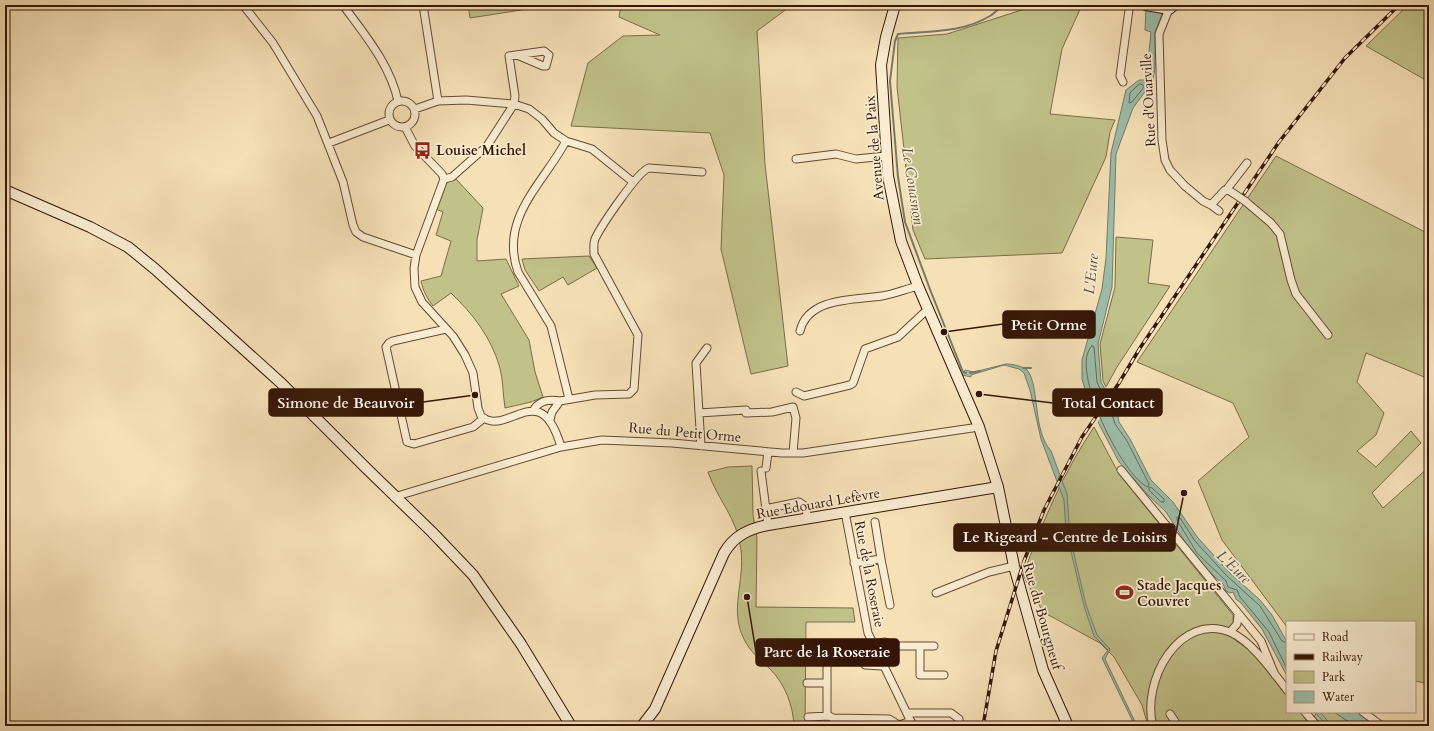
<svg xmlns="http://www.w3.org/2000/svg" width="1434" height="731" viewBox="0 0 1434 731" font-family="Cardo,serif">
	<style>
		.green { fill: #c1c18a; stroke: #7b6c48 }
		.water { fill: #9dbeaa; stroke: #737b68 }
		.pier { fill: #f6e1b7 }
		.lines { fill: none; stroke-linecap: round; stroke-linejoin: round }
		.shore { stroke: #696a58; stroke-width: 1 }
		.stream { stroke: #737b68; stroke-width: 2 }
		.street-casing { stroke: #654932; stroke-width: 9 }
		.secondary-casing { stroke: #351606; stroke-width: 12 }
		.street { stroke: #f9ecd0; stroke-width: 7 }
		.secondary { stroke: #f9ecd0; stroke-width: 10 }
		.rail-casing { stroke: #351606; stroke-width: 3.5 }
		.rail { stroke: #f9ecd0; stroke-width: 2; stroke-dasharray: 6; stroke-linecap: butt }
		.street-bridge-casing { stroke: #654932; stroke-width: 9; stroke-linecap: butt }
		.street-bridge { stroke: #f9ecd0; stroke-width: 7 }
		.labels { text-anchor: middle; stroke-width: 3.5; stroke-linejoin: round; paint-order: stroke }
		.street-label { font-size: 14px; fill: #351606; stroke: #f9ecd0 }
		.poi-label { font-size: 14px; font-weight: bold; fill: #351606; stroke: #f9ecd0; text-anchor: start }
		.water-label { font-size: 15px; font-style: italic; fill: #59513f; stroke: #f9ecd0 }
		.leader { fill: none; stroke: #351606; stroke-width: 1.5 }
		.callout-dot { fill: #351606; stroke: #f9ecd0; stroke-width: 1.5 }
		.callout { fill: #351606; stroke: #351606; stroke-width: 1.5 }
		.callout-label { font-size: 15px; text-anchor: middle; font-weight: bold; fill: #fff }
	</style>
	<rect width="100%" height="100%" fill="#f6e1b7"/>
	<filter id="stains"><feTurbulence type="fractalNoise" baseFrequency=".005" numOctaves="4"/><feColorMatrix values="0 0 0 0 .2 0 0 0 0 .09 0 0 0 0 .02 0 0 0 .5 -.17"/></filter>
	<radialGradient id="worn" r=".72"><stop offset=".6" stop-color="#630" stop-opacity="0"/><stop offset="1" stop-color="#630" stop-opacity=".3"/></radialGradient>
	<path class="green" d="M468,5H547V6L470,18Z
		M621,5H792L757,31L765,164L788,366L751,374L721,249L724,175L710,133L571,126L588,63L623,36L660,35L619,17Z
		M1037,5H1082L1062,49L1050,114L1115,120L1110,132L1106,157L1062,253L925,259L913,230L897,87L898,38L947,34Z
		M1408,5H1429V82L1366,46Z
		M1276,156L1429,234V379L1366,353L1357,382L1384,413L1376,435L1357,451L1376,467L1411,431L1421,443L1372,493L1383,508L1429,467V684L1415,681V622H1287V627L1222,540L1198,481L1249,437L1233,403L1137,362Z
		M455,178L483,208L477,240V261L506,259L519,286L501,294L529,340L535,372L543,397L531,402L505,408C503,395 503,380 500,368C491,337 473,314 451,293L433,306C427,298 423,291 421,281L441,276L451,241L436,235L443,212L436,209L444,185Z
		M1116,237L1153,240L1148,283L1170,286L1117,367L1106,387L1103,381L1100,344L1115,287Z
		M589,256L597,268L568,285L563,277L539,291L525,270L522,259Z
		M1094,427L1119,474L1233,615L1234,639L1253,653L1287,695V712H1301L1312,726H1148L1142,705L1114,657L1100,643L1043,612L1023,575C1042,523 1063,473 1094,427Z
		M752,466L753,515L757,538L756,607L853,608L855,622H806L805,726H794C793,705 785,684 770,669C760,659 750,652 744,639C729,610 745,581 741,550C737,517 718,501 708,472L728,467Z
		M1317,712H1334L1355,726H1321L1314,717Z"/>
	<path class="water" d="M1146,8L1163,12L1155,32V68L1153,81L1133,108L1116,154L1112,287L1098,344L1101,382L1106,391L1103,396L1107,404L1110,399L1119,415L1118,416L1119,422L1130,439L1151,480L1173,502L1198,538L1230,573L1260,600L1272,615L1287,642V676L1262,629L1241,603L1236,599L1233,592L1230,593L1226,591L1223,584L1206,569L1191,551L1166,512L1149,496L1119,462L1091,409L1082,379V360L1102,289L1106,258L1111,153L1126,90L1139,80H1146L1151,32L1145,30Z
		M1006,364C1012,364 1022,366 1027,370C1040,385 1032,430 1051,451L1067,494L1070,537L1086,605L1097,635L1110,649L1105,659L1137,726H1135L1102,658L1108,650L1094,636L1084,606L1066,531L1064,500L1041,439L1030,390L1024,373L1019,369L1004,365L971,375V377L962,375L965,370L974,372Z
		M1315,712H1320L1332,726H1327Z
		M1334,712H1358L1378,726H1355Z"/>
	<path class="pier" d="M1106,387L1108,391L1105,396L1107,400L1110,397L1112,399L1097,423L1091,411Z"/>
	<g class="lines">
		<path class="shore" d="M1140,84L1143,85L1144,87L1132,102L1129,103L1130,93Z
			M1092,346L1094,347L1097,382L1101,391L1099,398L1103,406L1110,408L1115,424L1127,441L1149,484L1148,487C1123,478 1068,367 1092,346Z
			M1152,488L1164,499V502H1161L1149,490V488Z
			M1287,643L1282,641L1260,606L1227,576L1195,541L1180,518L1177,517V520L1197,553L1226,581L1228,587L1237,590L1240,597L1269,632L1287,669"/>
		<path class="stream" d="M1023,368H1031
			M966,373L963,372L931,292L905,222L898,177L890,81L895,41L898,34C929,31 962,33 990,16C995,13 998,8 1004,5
			M970,373L980,371"/>
		<defs>
			<path id="street" d="M243,5L273,43L317,116L343,182L353,225L356,232L363,237L416,255
				M343,5C364,34 390,64 398,101
				M423,5L438,101
				M1169,9L1159,34L1162,140L1165,160L1170,170L1185,186L1203,201L1211,205L1225,190L1230,191
				M1123,82L1120,76L1129,10L1128,5
				M389 114a13 13 0 1 1 26 0a13 13 0 1 1-26 0Z
				M415,109L438,101L466,100L514,104L529,109L542,119L554,133L566,141L592,149L633,182
				M405,127L415,146L442,174L444,179
				M566,141C543,184 499,218 518,272L551,326L569,399
				M329,143L389,120
				M796,159L836,154L856,159L886,156
				M444,179L416,255L414,268L415,287L422,302L453,336L465,355L473,373L478,408L481,416C507,439 540,374 561,447
				M444,179L452,177L487,146L514,104L515,96L509,56L544,51L549,55L546,66H543L517,55
				M1227,189L1247,163
				M1245,201L1271,223L1280,234L1291,280L1296,294L1328,335
				M1211,205L1219,211
				M446,329L393,341L389,343L386,347L407,442L414,444L473,427L484,418
				M800,331C808,297 855,300 882,296C894,294 906,289 918,286
				M796,392L804,396L850,385L853,383L865,349L898,337L928,309
				M533,411C539,400 549,399 560,401
				M699,413L746,410V413L772,412L793,407L796,418L793,453
				M550,420L552,412L560,401L595,395L629,394L634,389L638,335L594,254C594,249 593,244 595,239C601,226 638,171 649,168L702,172
				M701,446L696,363L707,348
				M766,468L768,452
				M1121,470L1261,641L1275,675
				M761,471L768,525
				M394,497L561,447L602,440L672,443L782,453H803L979,427
				M765,509L799,502L805,506L808,518
				M845,512L868,633L913,726
				M881,559L890,605
				M854,563L881,559L875,522
				M936,593L989,572L1014,566
				M1230,632L1237,624L1238,615
				M873,644L885,642L898,646H920V675H944
				M920,646H934
				M807,648L830,650
				M882,666L865,665L852,648L830,650L827,655V715L833,718L889,719L899,725L911,721
				M807,683H827
				M1305,712L1317,726
				M1363,712L1382,726
				M907,713H951L959,719L960,726
				M1170,714L1178,726
				M808,717L829,716
				M1153,726C1141,682 1179,610 1232,633C1252,642 1273,672 1287,690"/>
			<path id="secondary" d="M895,5L886,37L881,65L888,176L901,241L918,286L979,427L998,487L1014,566L1043,670L1068,726
				M1146,5L1169,9L1174,5
				M5,190L90,227L128,247L155,269L281,383L366,468L432,532L473,575L521,644L571,726
				M642,726L655,709L724,553C734,536 748,529 768,525L998,487"/>
		</defs>
		<use href="#street" class="street-casing"/>
		<use href="#secondary" class="secondary-casing"/>
		<use href="#street" class="street"/>
		<use href="#secondary" class="secondary"/>
		<defs>
			<path id="rail" d="M983,726L996,651L1024,561L1044,510L1082,437L1119,383L1140,348L1279,142L1345,58L1399,5"/>
		</defs>
		<use href="#rail" class="rail-casing"/>
		<use href="#rail" class="rail"/>
		<defs>
			<path id="street-bridge" d="M1230,191L1245,201"/>
		</defs>
		<use href="#street-bridge" class="street-bridge-casing"/>
		<use href="#street-bridge" class="street-bridge"/>
	</g>
	<defs>
		<symbol id="bus-bare" viewBox="-9 -9 18 18"><path d="M-5-6H5V4H4V6H2V4H-2V6H-4V4H-5ZM-3.5-4V0h7V-4ZM-3.5 1.2v1.5H-2V1.2ZM2 1.2v1.5H3.5V1.2Z" fill="#8f2418" stroke="#f9ecd0" stroke-width="2.5" paint-order="stroke"/></symbol>
		<symbol id="stadium-bare" viewBox="-9 -9 18 18"><path d="M0-5a6.5 5 0 1 0 0 10a6.5 5 0 1 0 0-10ZM-3.5-1.8h7v3.6h-7Z" fill="#8f2418" stroke="#f9ecd0" stroke-width="2.5" paint-order="stroke"/></symbol>
	</defs>
	<g fill-rule="evenodd">
		<use href="#bus-bare" x="410" y="138" width="25" height="25"/>
		<use href="#stadium-bare" x="1112" y="580" width="25" height="25"/>
	</g>
	<g class="labels">
		<g class="street-label">
			<text transform="translate(1148 100) rotate(-93)" y="5">Rue d'Ouarville</text>
			<text transform="translate(874 148) rotate(-95)" y="5">Avenue de la Paix</text>
			<text transform="translate(685 432) rotate(5)" y="5">Rue du Petit Orme</text>
			<text transform="translate(818 503) rotate(-10)" y="5">Rue Edouard Lefèvre</text>
			<text transform="translate(870 574) rotate(79)" y="5">Rue de la Roseraie</text>
			<text transform="translate(1043 616) rotate(74)" y="5">Rue du Bourgneuf</text>
		</g>
		<g class="poi-label">
			<text x="436" y="155">Louise Michel</text>
			<text x="1137" y="590">Stade Jacques<tspan x="1137" dy="16">Couvret</tspan></text>
		</g>
		<g class="water-label">
			<text transform="translate(913 186) rotate(81)" y="5">Le Couasnon</text>
			<text transform="translate(1091 274) rotate(-84)" y="5">L'Eure</text>
			<text transform="translate(1234 567) rotate(44)" y="5">L'Eure</text>
		</g>
	</g>
	<path class="leader" d="M944 332L1003 324M475 395L423 402M979 394L1053 403M1184 493L1175 537M747 597L756 652"/>
	<g class="callout-dot">
		<circle cx="944" cy="332" r="4"/>
		<circle cx="475" cy="395" r="4"/>
		<circle cx="979" cy="394" r="4"/>
		<circle cx="1184" cy="493" r="4"/>
		<circle cx="747" cy="597" r="4"/>
	</g>
	<g class="callout">
		<rect x="1003" y="311" width="92" height="27" rx="4"/>
		<rect x="269" y="389" width="154" height="27" rx="4"/>
		<rect x="1053" y="389" width="109" height="27" rx="4"/>
		<rect x="954" y="524" width="221" height="27" rx="4"/>
		<rect x="756" y="639" width="143" height="27" rx="4"/>
	</g>
	<g class="callout-label">
		<text x="1049" y="330">Petit Orme</text>
		<text x="346" y="408">Simone de Beauvoir</text>
		<text x="1108" y="408">Total Contact</text>
		<text x="1065" y="542">Le Rigeard - Centre de Loisirs</text>
		<text x="827" y="657">Parc de la Roseraie</text>
	</g>
	<rect width="1434" height="731" fill="none" stroke="#f6e1b7" stroke-width="20"/>
	<rect x="6" y="6" width="1422" height="719" fill="none" stroke="#351606" stroke-width="2"/>
	<rect x="10" y="10" width="1414" height="711" fill="none" stroke="#351606"/>
	<rect x="1286" y="621" width="130" height="92" fill="#f9ecd0" stroke="#ab967f"/>
	<rect x="1294" y="634" width="20" height="6" fill="#f9ecd0" stroke="#ab967f"/>
	<text x="1322" y="641" font-size="12" fill="#351606">Road</text>
	<rect x="1294" y="654" width="20" height="6" fill="#351606" stroke="#ab967f"/>
	<text x="1322" y="661" font-size="12" fill="#351606">Railway</text>
	<rect x="1294" y="671" width="20" height="12" fill="#c1c18a" stroke="#ab967f"/>
	<text x="1322" y="681" font-size="12" fill="#351606">Park</text>
	<rect x="1294" y="691" width="20" height="12" fill="#9dbeaa" stroke="#ab967f"/>
	<text x="1322" y="701" font-size="12" fill="#351606">Water</text>
	<rect width="100%" height="100%" filter="url(#stains)"/>
	<rect width="100%" height="100%" fill="url(#worn)"/>
</svg>
